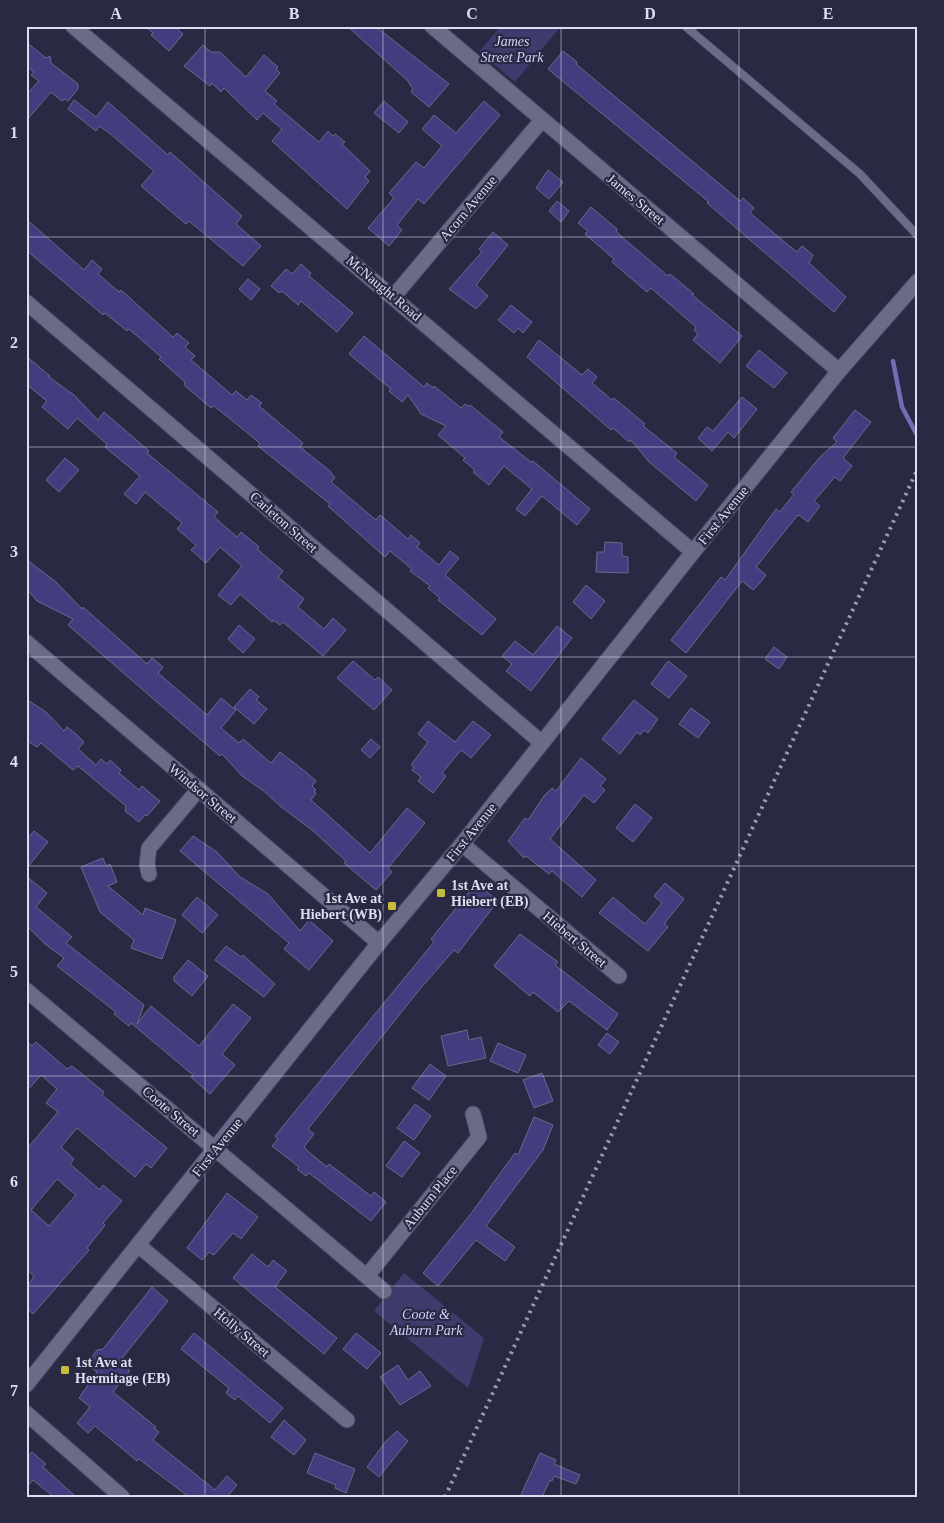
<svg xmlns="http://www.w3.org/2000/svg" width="944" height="1523" viewBox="0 0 944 1523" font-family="Georgia,serif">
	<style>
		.green { fill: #3f3c6d }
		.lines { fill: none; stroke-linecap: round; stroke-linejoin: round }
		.stream { stroke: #726eb6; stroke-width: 4.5 }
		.building { fill: #433d7f; stroke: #696988; fill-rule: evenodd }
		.lane-casing { stroke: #48465d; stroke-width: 9 }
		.street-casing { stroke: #48465d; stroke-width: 17 }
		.secondary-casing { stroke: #48465d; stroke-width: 17 }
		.lane { stroke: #6a6a89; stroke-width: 8 }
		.street { stroke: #6a6a89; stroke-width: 15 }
		.secondary { stroke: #6a6a89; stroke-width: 15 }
		.rail { stroke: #9b9bb0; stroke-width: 4; stroke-dasharray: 2.5 5; stroke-linecap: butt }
		.grid { fill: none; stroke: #dedef0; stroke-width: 1; stroke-opacity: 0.55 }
		.poi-dot { fill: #c6bc3c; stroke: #2a2944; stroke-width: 2 }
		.labels { text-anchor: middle; stroke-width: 4.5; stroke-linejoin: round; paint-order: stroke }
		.park-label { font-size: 14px; font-style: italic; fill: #cfd0f8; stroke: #2a2944 }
		.street-label { font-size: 14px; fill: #dedef0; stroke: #2a2944 }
		.poi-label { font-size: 14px; font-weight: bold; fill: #dedef0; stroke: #2a2944; text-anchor: start }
		.neatline { fill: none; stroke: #dedef0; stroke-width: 2 }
		.grid-label { font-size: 16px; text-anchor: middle; font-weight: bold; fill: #dedef0 }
	</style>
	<rect width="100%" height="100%" fill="#2a2944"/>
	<path class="green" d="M501,26H561L515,82L479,52Z
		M404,1273L484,1338L468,1388L374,1311Z"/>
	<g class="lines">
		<path class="stream" d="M893,361L902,407L918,437"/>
	</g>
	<path class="building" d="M145,26H174L183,34L169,51L151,35L153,33Z
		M347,26H375L449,84L429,107L411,92L413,89L407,80Z
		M26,42L46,58L50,56L51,63L78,84V89L68,101L65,99L62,101L51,92L26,121V95L39,81L31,75L34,72L26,66Z
		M203,45L211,52H220L246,77L264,55L278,67L276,69L280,73L265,91L277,101L274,104L319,142L328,131L333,136L335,134L345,142L342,144L370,171L365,177L369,181L347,209L272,141L282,129L263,113L257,120L224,88L221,92L212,83L210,86L184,66Z
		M563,51L577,62L576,64L740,201L743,198L754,208L750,213L787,244L797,252L802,246L813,255L809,263L846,297L834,312L707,203L709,202L548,69Z
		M74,100L96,117L108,102L168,155L170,152L242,216L236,224L261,246L243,266L189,221L186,224L141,186L154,171L108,132L99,126L96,131L68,109Z
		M384,101L408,122L399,133L374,113Z
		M484,101L500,115L424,204L418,199L397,225L402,230L389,246L368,228L394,198L389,193L409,170L416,162L424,168L442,146L422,129L434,115L456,133Z
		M548,170L563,182L549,199L536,188Z
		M557,201L569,211L561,222L549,211Z
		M591,207L617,229L616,231L623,238L668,276L670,274L694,294L692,295L742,336L720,363L693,340L698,334L694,330L696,327L651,288L647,292L612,262L614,259L585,234L588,231L578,223Z
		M26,219L84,270L92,260L102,269L98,274L119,292L121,290L173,337L177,333L189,343L185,347L195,356L191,360L232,395L236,391L247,400L251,395L262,403L259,406L303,443L300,447L330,471L335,478L331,482L376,520L380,515L408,539L411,535L420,543L417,547L439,565L450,551L459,558L445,575L496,619L482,635L438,600L440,598L428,588L430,586L410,571L412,569L390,551L385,557L328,506L330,504L258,446L260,444L255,439L214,406L211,408L184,385L185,382L159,359L161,357L129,329L127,331L105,313L103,315L26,250Z
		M493,232L508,245L476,285L488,296L476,309L449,289L482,252L479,249Z
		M301,264L311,273L309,276L353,313L337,332L301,301L298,305L282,291L279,293L271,286L286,269L292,274Z
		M248,279L260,289L251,300L239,289Z
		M511,305L532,322L523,333L518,328L514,333L498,320Z
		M364,336L424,387L427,383L433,388L434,386L461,408L465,404L468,406L470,405L503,432L499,437L531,462L533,461L590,509L577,525L542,496L525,516L516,509L532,489L504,466L489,485L473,472L475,470L463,460L465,458L438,435L446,426L421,414L408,395L402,402L389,391L391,389L349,354Z
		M539,340L582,375L588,369L597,377L592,383L612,400L614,398L645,424L643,426L677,453L674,457L708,485L696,501L649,462L631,440L629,442L613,428L611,430L527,357Z
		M759,350L787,373L774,388L746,366Z
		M26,356L50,376L49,377L74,395L98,420L104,412L149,451L147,453L218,512L214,517L237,537L241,532L259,547L257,549L283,571L278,577L304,599L298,607L324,629L333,618L346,630L323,656L283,622L280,625L273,620L272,622L240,594L231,605L218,595L242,566L220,547L206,563L191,550L196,545L177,529L182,523L145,492L136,504L124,494L140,476L105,447L107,444L77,418L68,429L42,407L47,401L26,384Z
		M742,397L757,409L734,438L728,432L712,451L698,438L707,427L713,431Z
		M855,410L871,422L843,458L852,466L840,481L835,477L814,501L820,506L808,522L799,515L797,516L756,567L766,575L760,583L753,590L742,581L686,653L671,640L721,577L725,580L776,509L780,512L794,494L791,492L820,457L837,442L833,438Z
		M65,458L79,470L59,492L46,480Z
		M605,542L622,543V556L628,557V573L596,572L597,552H604Z
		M26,559L56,582L82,609L83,607L147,664L152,658L163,667L158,673L207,715L221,698L236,710L221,728L239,743L243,739L271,763L280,752L307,773L316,781L312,786L316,790L314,792L316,793L311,800L370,853L407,808L425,823L388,868L392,872L376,890L344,863L346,861L312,830L280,806L265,792L242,776L222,754L220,756L194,734L68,625L73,619L37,601L26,588Z
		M586,585L605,601L591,619L573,602Z
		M239,625L255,639L243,653L228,639Z
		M557,626L572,638L531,691L506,671L512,664L502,656L515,641L533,655Z
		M774,647L787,657L779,669L765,659Z
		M353,661L375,680L378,677L392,690L374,710L337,678Z
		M668,661L687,676L669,698L651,684Z
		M250,689L259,697L256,700L267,709L254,724L234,707Z
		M26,699L46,712L64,731L67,727L76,734L84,742L78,749L96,765L101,759L107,764L110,760L121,770L119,773L139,790L142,786L157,799L160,801L147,816L145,815L139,822L125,811L126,806L78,766L73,770L41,743L37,747L26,740Z
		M634,700L658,719L648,733L644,730L640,735L637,732L620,754L602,739Z
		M691,708L710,722L698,738L679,724Z
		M428,721L455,742L473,721L491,735L471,758L461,750L442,773L446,776L433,793L418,781L421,777L412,770L414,767L411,765L428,742L418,734Z
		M371,739L380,747L370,758L361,750Z
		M581,758L606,779L600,786L605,790L594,803L584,795L550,839L596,880L582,897L552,871L549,874L526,856L524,858L508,841L525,818L528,820L544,796L552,788L556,791Z
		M635,804L652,818L633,842L616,828Z
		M34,831L48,842L26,869V840Z
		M193,836L217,852L240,877L268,894L300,931L309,920L333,941L309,970L284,949L289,943L180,851Z
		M103,858L106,866L110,864L117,882L108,886L143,915L145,908L176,920L162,959L131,948L134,940L100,912L81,867Z
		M26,876L47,893L36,907L72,937L66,943L144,1005L137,1024L151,1006L199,1046L233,1004L251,1018L222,1054L235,1065L210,1094L191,1077L193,1075L131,1023L129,1026L114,1014L116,1012L57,966L64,958L45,944L26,925Z
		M476,883L498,901L458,953L454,950L420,989L308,1129L314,1134L304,1147L310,1153L327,1167L329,1164L371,1196L374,1192L386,1202L371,1221L309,1173L306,1176L297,1169L299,1167L272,1146L278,1139L275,1136L434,942L431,939Z
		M665,883L684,899L664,924L668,927L648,951L599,913L613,897L645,924L662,903L654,896Z
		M197,897L218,915L202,933L182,915Z
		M520,934L558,962L555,965L618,1014L607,1030L569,1001L558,1012L533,992L530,996L494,966Z
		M226,946L241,957L243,955L275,984L264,997L215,960Z
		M188,960L208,976L192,996L174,981V977Z
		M467,1030L469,1040L481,1037L486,1058L448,1066L441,1036Z
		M607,1033L619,1042L610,1054L598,1045Z
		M26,1041L32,1046L36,1042L67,1069L72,1066L104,1092L102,1095L167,1148L151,1168L146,1164L135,1177L77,1128L61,1147L74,1159L70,1164L100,1190L103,1185L122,1201L103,1223L105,1225L87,1248L89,1250L33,1314L26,1308V1289L34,1276L26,1269V1150L58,1112L46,1103L57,1089L41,1075L26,1092ZM57,1179L76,1195L49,1226L31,1210Z
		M498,1043L526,1055L518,1073L490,1061Z
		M430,1064L446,1076L429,1100L412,1088Z
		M542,1073L553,1101L534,1108L523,1080Z
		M415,1104L431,1116L414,1140L397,1128Z
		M534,1117L553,1125L543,1150L486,1226L515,1247L505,1261L476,1240L438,1286L423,1273L470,1215L515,1153L518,1155Z
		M404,1141L420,1153L402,1177L386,1166Z
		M227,1193L258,1217L241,1239L233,1233L214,1255L209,1252L202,1260L187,1248Z
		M252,1254L268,1267L273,1260L287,1271L275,1287L337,1338L324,1354L233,1278Z
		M152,1287L168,1301L119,1362L130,1371L113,1392L156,1427L154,1428L159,1432L153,1440L215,1490L227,1476L237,1485L227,1497H189L139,1459L137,1461L95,1426L88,1433L77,1423L90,1407L79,1398L97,1372L88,1365V1362L97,1350L103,1349Z
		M194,1333L283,1408L270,1423L238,1396L235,1400L226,1393L229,1388L181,1349Z
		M356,1333L381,1353L367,1369L343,1349Z
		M398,1365L408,1380L420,1371L431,1386L400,1405L380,1377Z
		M284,1420L306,1440L294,1455L271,1437Z
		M397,1431L408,1441L379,1477L367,1467L386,1441Z
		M32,1452L46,1464L43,1467L76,1497H54L33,1480L26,1488V1459Z
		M315,1453L355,1469L346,1493L335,1488L336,1485L307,1473Z
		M540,1453L556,1460L554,1464L580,1475L576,1484L554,1476L552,1481L550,1480L542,1497H520Z"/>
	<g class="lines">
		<defs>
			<path id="lane" d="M685,26L860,174L918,236"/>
			<path id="street" d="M73,26L693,552
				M432,26L839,371
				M394,296L542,120
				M26,302L542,743
				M26,642L379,943
				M462,844L619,976
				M149,874L147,864L149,848L199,789
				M26,990L384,1291
				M138,1245L347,1420
				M367,1276L479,1137L473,1114
				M26,1413L122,1497"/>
			<path id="secondary" d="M26,1385L379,943L462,844L693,552L839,371L918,281"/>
		</defs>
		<use href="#lane" class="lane-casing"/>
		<use href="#street" class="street-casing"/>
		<use href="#secondary" class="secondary-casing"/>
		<use href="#lane" class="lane"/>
		<use href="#street" class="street"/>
		<use href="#secondary" class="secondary"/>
		<path class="rail" d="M445,1497L918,468"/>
	</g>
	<path class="grid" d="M205,26V1497M383,26V1497M561,26V1497M739,26V1497M26,237H918M26,447H918M26,657H918M26,866H918M26,1076H918M26,1286H918"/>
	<g class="poi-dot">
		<rect x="436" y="888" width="10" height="10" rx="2.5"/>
		<rect x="387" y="901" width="10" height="10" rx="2.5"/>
		<rect x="60" y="1365" width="10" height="10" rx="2.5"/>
	</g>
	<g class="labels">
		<g class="park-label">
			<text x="512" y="46">James<tspan x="512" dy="16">Street Park</tspan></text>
			<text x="426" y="1319">Coote &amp;<tspan x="426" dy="16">Auburn Park</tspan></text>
		</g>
		<g class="street-label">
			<text transform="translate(636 199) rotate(40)" y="5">James Street</text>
			<text transform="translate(468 208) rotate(-50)" y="5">Acorn Avenue</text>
			<text transform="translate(384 288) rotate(40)" y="5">McNaught Road</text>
			<text transform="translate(723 515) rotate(-51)" y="5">First Avenue</text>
			<text transform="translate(284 522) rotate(41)" y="5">Carleton Street</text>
			<text transform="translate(203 793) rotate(40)" y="5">Windsor Street</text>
			<text transform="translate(471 832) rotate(-51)" y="5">First Avenue</text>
			<text transform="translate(575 939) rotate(40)" y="5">Hiebert Street</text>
			<text transform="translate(171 1111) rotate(40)" y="5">Coote Street</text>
			<text transform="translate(217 1147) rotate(-51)" y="5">First Avenue</text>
			<text transform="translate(430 1197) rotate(-51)" y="5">Auburn Place</text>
			<text transform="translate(242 1332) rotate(40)" y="5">Holly Street</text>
		</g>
		<g class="poi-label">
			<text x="451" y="890">1st Ave at<tspan x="451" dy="16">Hiebert (EB)</tspan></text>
			<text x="382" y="903" text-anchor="end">1st Ave at<tspan x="382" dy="16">Hiebert (WB)</tspan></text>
			<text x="75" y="1367">1st Ave at<tspan x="75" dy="16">Hermitage (EB)</tspan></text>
		</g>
	</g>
	<rect width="944" height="1523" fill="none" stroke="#2a2944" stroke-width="55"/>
	<rect x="28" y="28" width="888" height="1468" class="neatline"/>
	<g class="grid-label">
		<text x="116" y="19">A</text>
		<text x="294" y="19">B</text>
		<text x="472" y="19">C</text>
		<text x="650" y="19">D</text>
		<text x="828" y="19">E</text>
		<text x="14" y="138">1</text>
		<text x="14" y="348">2</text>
		<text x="14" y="557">3</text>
		<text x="14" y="767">4</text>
		<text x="14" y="977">5</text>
		<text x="14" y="1187">6</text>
		<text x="14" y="1396">7</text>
	</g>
</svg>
